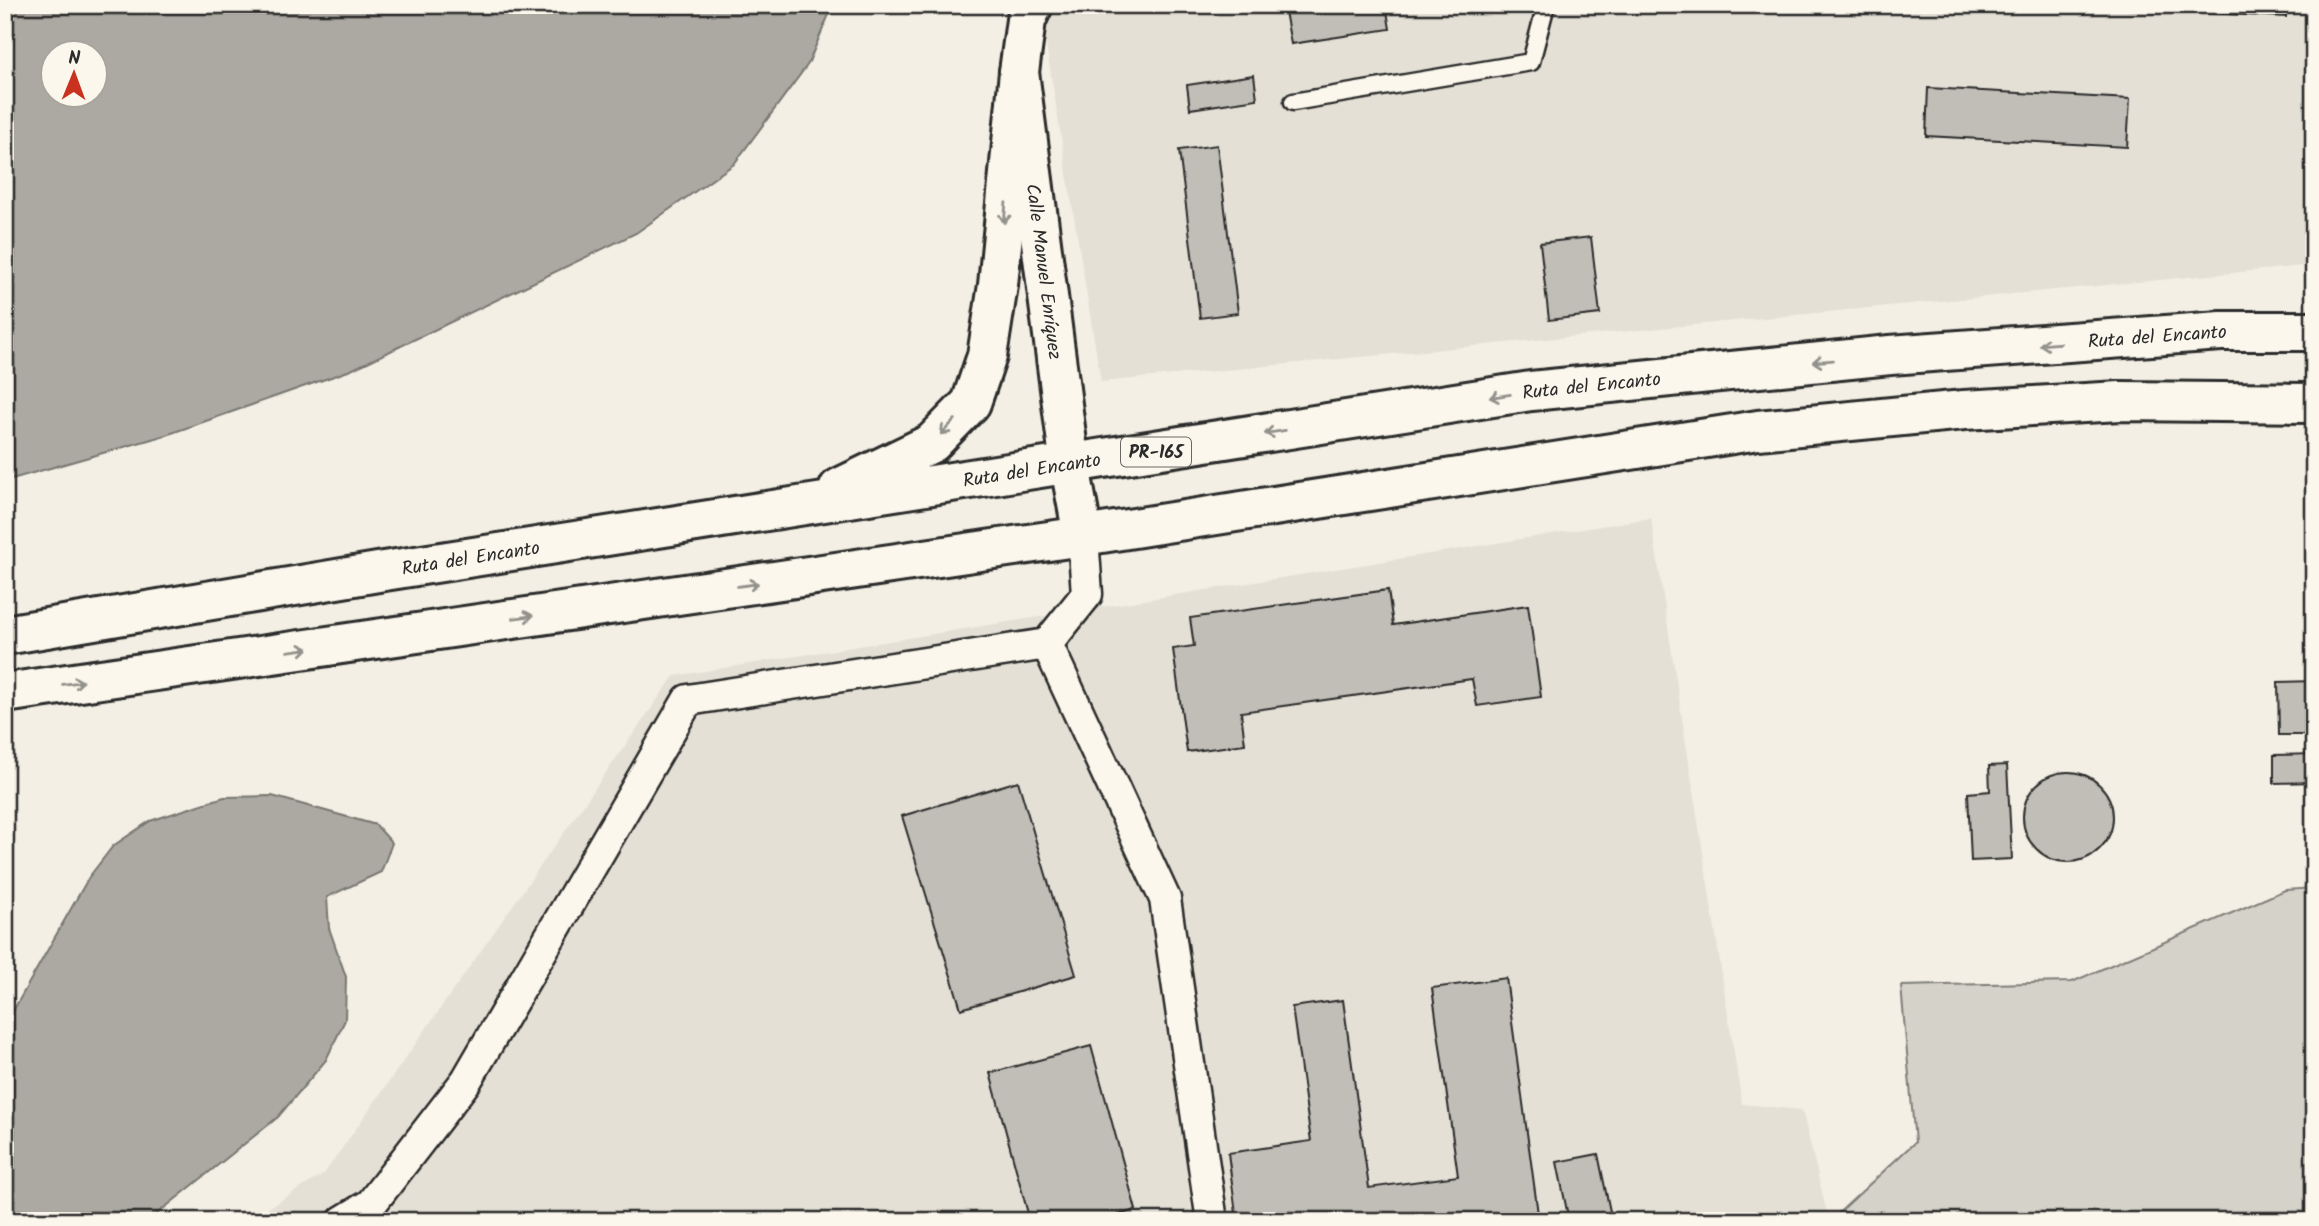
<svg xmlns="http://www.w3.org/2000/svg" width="2319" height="1226" viewBox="0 0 2319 1226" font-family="Kalam,sans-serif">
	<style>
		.built { fill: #e4e0d6 }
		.green { fill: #d5d2c9; stroke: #807e7a; stroke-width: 2 }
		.water { fill: #aca9a2; stroke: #787772; stroke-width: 2; fill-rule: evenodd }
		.building { fill: #c0beb6; stroke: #2b2b2b; stroke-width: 2 }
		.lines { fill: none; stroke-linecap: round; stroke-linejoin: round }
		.service-casing { stroke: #2b2b2b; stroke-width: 21 }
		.minor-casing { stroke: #2b2b2b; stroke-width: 35 }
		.tertiary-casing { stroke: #2b2b2b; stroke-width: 44 }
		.primary-casing { stroke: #2b2b2b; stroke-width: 44 }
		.service { stroke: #fbf7ec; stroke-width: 16 }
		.minor { stroke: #fbf7ec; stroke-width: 30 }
		.tertiary { stroke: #fbf7ec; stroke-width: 38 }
		.primary { stroke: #fbf7ec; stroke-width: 38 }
		.oneway { stroke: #93918c }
		.labels { text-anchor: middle; stroke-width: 7; stroke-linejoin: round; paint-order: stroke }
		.shield { fill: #fbf7ec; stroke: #696865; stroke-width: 2 }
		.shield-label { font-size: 18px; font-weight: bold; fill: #2b2b2b }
		.street-label { font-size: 19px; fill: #2b2b2b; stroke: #fbf7ec }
	</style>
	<rect width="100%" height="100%" fill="#f3efe4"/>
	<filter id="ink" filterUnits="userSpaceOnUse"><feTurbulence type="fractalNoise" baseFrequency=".0143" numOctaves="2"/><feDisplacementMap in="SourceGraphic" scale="14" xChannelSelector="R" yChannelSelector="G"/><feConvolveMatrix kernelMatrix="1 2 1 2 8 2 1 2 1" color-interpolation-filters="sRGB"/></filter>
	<g filter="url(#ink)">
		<path class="built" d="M1059,5H2314V265L1101,382L1043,26Z
			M1651,518L1742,1104L1802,1110L1829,1221H247L324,1174L674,676Z"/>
		<path class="green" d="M2314,888V1221H1830L1915,1142L1901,986L2072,982L2285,890Z"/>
		<path class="water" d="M5,5H833L808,64L734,164L636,233L351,370L166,435L5,481ZM52,52H94V94H52Z
			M272,796L376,825L392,843L381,872L327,897L329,928L346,977L345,1020L326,1060L278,1117L148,1221H5V1025L89,877L113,846L150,821L224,797Z"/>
		<path class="building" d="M1386,5L1390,29L1291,44L1284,6Z
			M1608,5H1655V9Z
			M2042,5H2286V17Z
			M1254,75L1257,99L1190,109L1187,85Z
			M1928,88L2130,99L2127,147L1926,136Z
			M1217,145L1238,313L1200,318L1179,150Z
			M1591,237L1600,314L1549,320L1540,243Z
			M1388,590L1393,625L1528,605L1541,697L1477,706L1472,679L1241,712L1245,744L1187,752L1173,649L1194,646L1190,618Z
			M2314,681V735H2279L2278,682Z
			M2314,754V782L2274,783V755Z
			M2007,765L2012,859L1971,861L1968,793L1990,791L1989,766Z
			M2023 817a45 45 0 1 1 90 0a45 45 0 1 1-90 0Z
			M1018,781L1076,975L961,1009L902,816Z
			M1506,978L1539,1221H1237L1228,1153L1311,1141L1292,1007L1343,1000L1369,1188L1458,1176L1432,988Z
			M1091,1046L1136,1210L1096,1221H1030L990,1073Z
			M1598,1154L1612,1221H1569L1557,1162Z"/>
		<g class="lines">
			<defs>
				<path id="service" d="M1293,102L1531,62L1546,5"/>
				<path id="minor" d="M1047,644L1165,899L1212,1221
					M343,1221L371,1204L466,1081L688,700L1047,644L1087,594L1083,536"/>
				<g id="tertiary">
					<path id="s1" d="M1033,5L1026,20L1019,72L1070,466L1083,536"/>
				</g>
				<g id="primary">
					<path d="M839,488L932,443L971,403L987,356L998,285L1019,72"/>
					<path id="s2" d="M5,635L384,571L1531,391L1890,355L2221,331H2314"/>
					<path d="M5,693L1083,536L1758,430L1964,410L2120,401L2314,403"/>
				</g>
			</defs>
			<use href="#service" class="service-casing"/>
			<use href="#minor" class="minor-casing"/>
			<use href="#tertiary" class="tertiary-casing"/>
			<use href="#primary" class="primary-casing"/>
			<use href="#service" class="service"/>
			<use href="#minor" class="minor"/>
			<use href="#tertiary" class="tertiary"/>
			<use href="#primary" class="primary"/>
		</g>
		<defs><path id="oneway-shaft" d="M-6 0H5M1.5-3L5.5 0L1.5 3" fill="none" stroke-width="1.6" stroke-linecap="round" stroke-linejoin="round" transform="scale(1.75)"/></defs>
		<g class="oneway">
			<use href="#oneway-shaft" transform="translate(1005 213) rotate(95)"/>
			<use href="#oneway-shaft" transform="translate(2050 344) rotate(176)"/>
			<use href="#oneway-shaft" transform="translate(1823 361) rotate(175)"/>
			<use href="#oneway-shaft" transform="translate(1500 396) rotate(171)"/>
			<use href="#oneway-shaft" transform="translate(948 427) rotate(134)"/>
			<use href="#oneway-shaft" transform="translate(1275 432) rotate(171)"/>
			<use href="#oneway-shaft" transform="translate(748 585) rotate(-8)"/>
			<use href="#oneway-shaft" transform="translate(523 617) rotate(-8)"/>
			<use href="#oneway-shaft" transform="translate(298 650) rotate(-8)"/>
			<use href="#oneway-shaft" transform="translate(73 683) rotate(-8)"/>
		</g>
	</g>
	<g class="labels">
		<rect class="shield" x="1121" y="437.5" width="70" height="29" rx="5"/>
		<g class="shield-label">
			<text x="1156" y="458">PR-165</text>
		</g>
		<g class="street-label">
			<text dy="7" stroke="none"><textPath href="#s1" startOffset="270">Calle Manuel Enríquez</textPath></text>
			<text dy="7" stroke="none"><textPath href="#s2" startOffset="2174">Ruta del Encanto</textPath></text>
			<text dy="7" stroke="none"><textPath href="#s2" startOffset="1606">Ruta del Encanto</textPath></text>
			<text dy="7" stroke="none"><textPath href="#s2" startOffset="1040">Ruta del Encanto</textPath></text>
			<text dy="7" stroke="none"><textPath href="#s2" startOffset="472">Ruta del Encanto</textPath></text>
		</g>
	</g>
	<rect width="2319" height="1226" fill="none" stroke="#fbf7ec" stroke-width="28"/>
	<rect x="14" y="14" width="2291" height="1198" fill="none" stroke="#2b2b2b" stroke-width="2.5" filter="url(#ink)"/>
	<g transform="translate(74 74) rotate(1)"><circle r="33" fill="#fbf7ec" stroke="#a8a59f" stroke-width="2"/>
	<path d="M0-5L12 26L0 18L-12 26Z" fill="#c8321e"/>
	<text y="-10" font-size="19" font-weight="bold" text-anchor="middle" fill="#2b2b2b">N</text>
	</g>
</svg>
